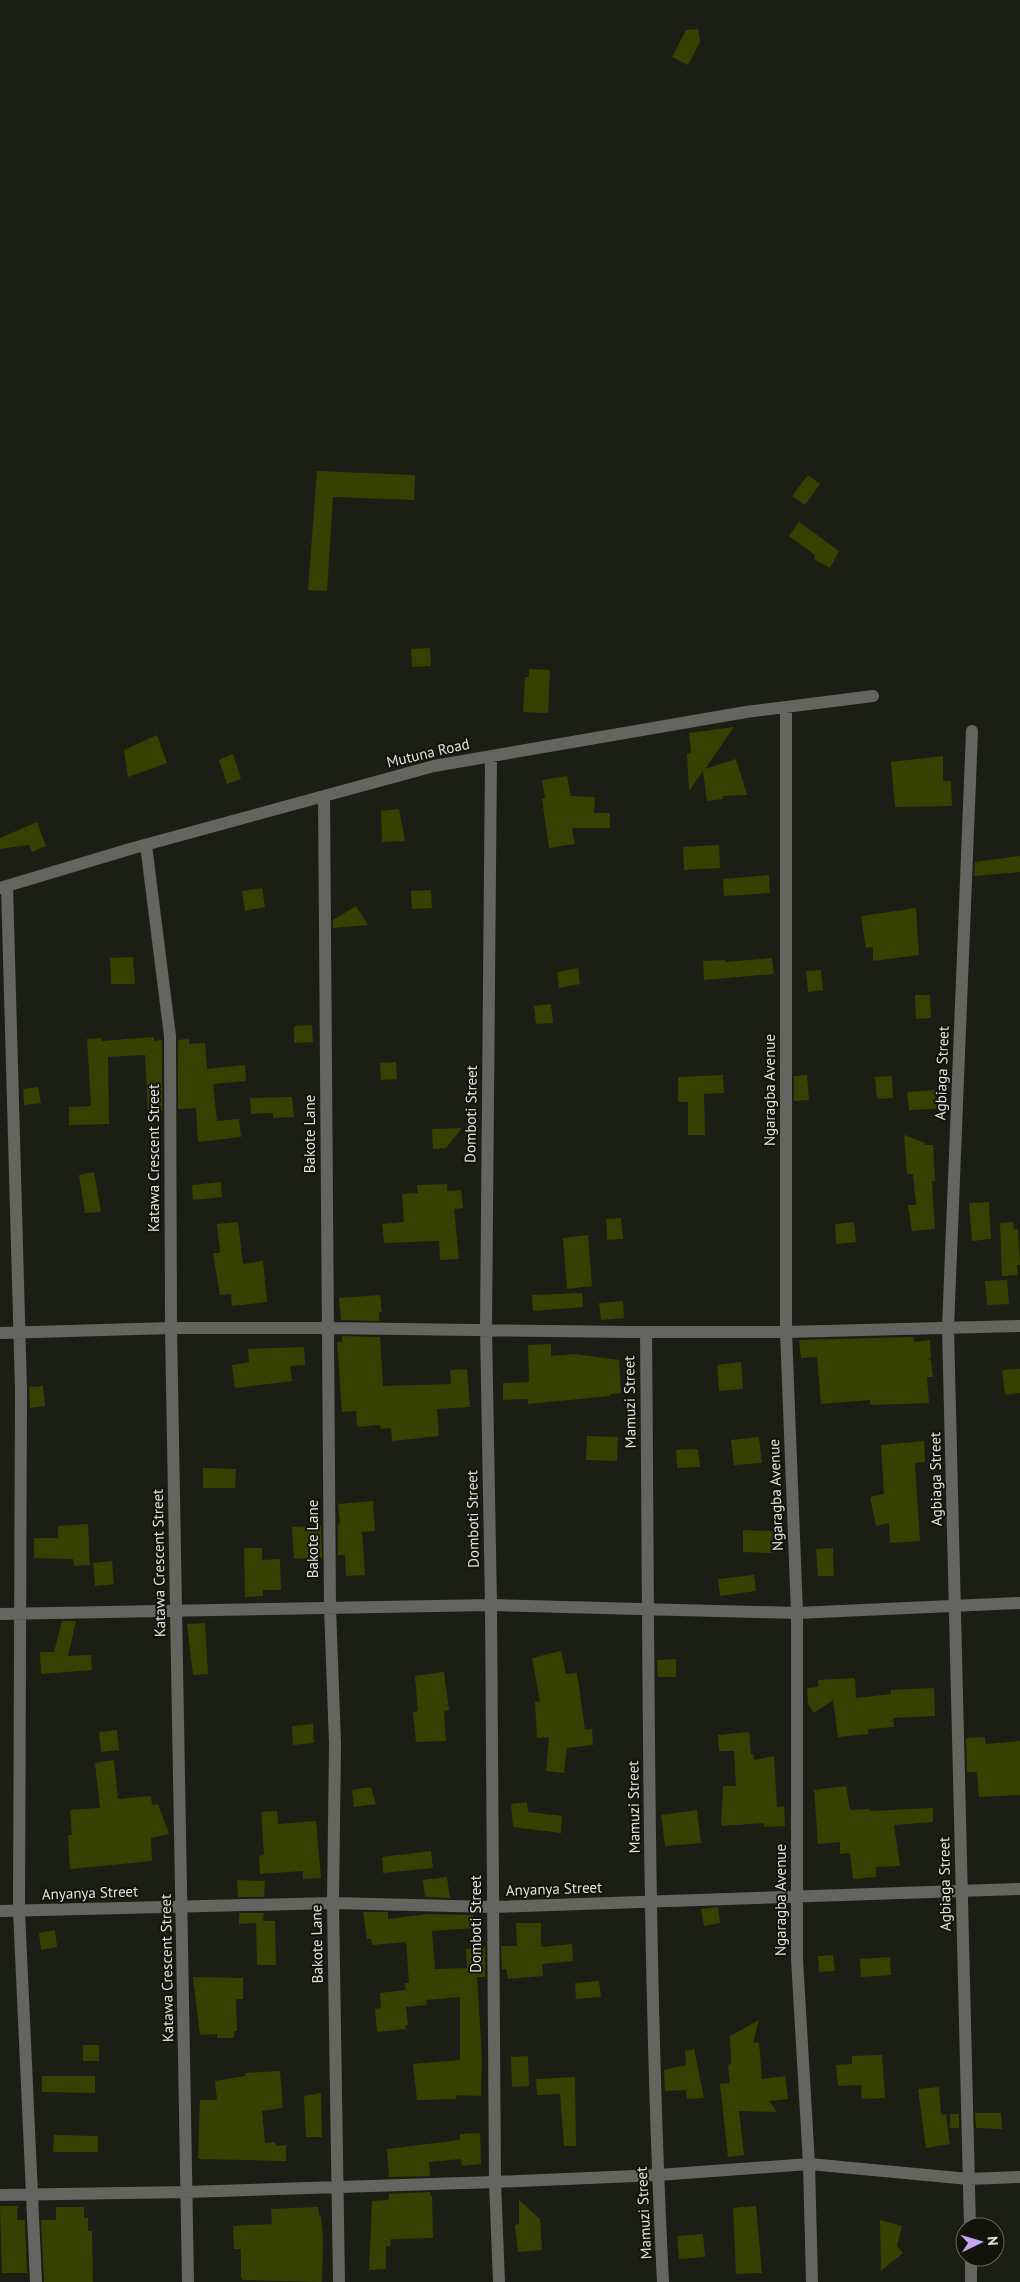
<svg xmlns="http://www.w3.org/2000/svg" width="1020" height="2282" viewBox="0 0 1020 2282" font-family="'PT Sans',sans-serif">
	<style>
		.building { fill: #364000 }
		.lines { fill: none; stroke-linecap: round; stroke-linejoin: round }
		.minor { stroke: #646560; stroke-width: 12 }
		.labels { text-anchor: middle; stroke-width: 4; stroke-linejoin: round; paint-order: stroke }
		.street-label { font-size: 15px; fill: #e1e3dd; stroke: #12140c }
	</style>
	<rect width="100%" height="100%" fill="#1b1e15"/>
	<path class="building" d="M698,29L700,42L688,65L672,57L686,30Z
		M317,471L415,475L414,500L333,497L327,591L308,590Z
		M808,475L820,484L805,505L792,496Z
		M799,522L839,551L830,568L814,559L815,555L789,536Z
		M430,648L431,666L412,667L411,649Z
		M529,669L550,670L548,713L523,712L525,677H529Z
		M734,727L705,769L736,759L747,795L723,796V799L707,801L703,771L689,791L687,754L691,753L689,733Z
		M157,735L167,763L128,777L124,750Z
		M233,754L241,779L227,784L219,760Z
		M943,756V781H951L952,806L895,807L891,762Z
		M567,776L571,796L595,797L594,813H610V828H572L575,844L549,848L542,799L545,798L542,780Z
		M399,809L405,841L382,842L381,811Z
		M37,822L46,846L32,852L29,845L0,849V838Z
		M719,845L720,868L684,870L683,847Z
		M1020,856V872L974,876L975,862Z
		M769,875L770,893L724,896L723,879Z
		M262,888L265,907L245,911L242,891Z
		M431,890L432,908L412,909L411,891Z
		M356,906L368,925L333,928V920Z
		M916,908L919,955L873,961V947L866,948L861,916Z
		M133,957L135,984H111L110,958Z
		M772,958L774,974L704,980L703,961L725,960V962Z
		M578,968L580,984L559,988L557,972Z
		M821,970L823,990L808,992L806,971Z
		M915,995H930L931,1018L916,1019Z
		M551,1004L553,1023L536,1024L534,1006Z
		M312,1025L313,1042L294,1043V1026Z
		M154,1037V1041L162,1040V1110H148L145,1055L108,1057L109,1124L69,1125V1107L91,1106L87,1039L102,1038V1041Z
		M189,1039V1044L205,1043L207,1069L245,1065L246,1081L213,1084L217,1121L239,1119L241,1137L198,1142L196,1108L178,1109V1040Z
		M396,1062L397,1079L381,1080L380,1063Z
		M723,1075L724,1093L704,1094L705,1135H688V1102H678V1077Z
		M807,1075L809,1100L794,1101V1076Z
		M892,1076L893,1098L877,1099L875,1077Z
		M38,1087L41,1103L24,1105L23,1089Z
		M935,1090L936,1109L909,1110L907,1092Z
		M292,1097L294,1117L273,1118V1113L251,1114L250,1098Z
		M462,1128L446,1148L433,1149L432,1129Z
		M904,1135L925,1143V1145H933L935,1181H932L935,1229L912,1231L908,1205H916L913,1174H907Z
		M94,1172L101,1212L85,1213L79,1175Z
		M221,1182L222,1197L193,1200L192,1185Z
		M447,1184V1191L461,1190L463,1208L454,1209L459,1259L440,1260L439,1241L384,1243L382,1224L404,1222L402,1194L418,1193L417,1185Z
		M989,1202L991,1239L972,1241L969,1203Z
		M621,1218L623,1239L607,1240L606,1219Z
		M238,1222L243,1264L263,1261L267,1302L232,1306L231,1294L220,1295L213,1253H220L217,1224Z
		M854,1222L856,1242L836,1244L835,1224Z
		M1013,1222L1014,1229H1018L1020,1265H1017L1018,1275L1002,1276L1000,1223Z
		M588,1235L592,1286L567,1289L563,1238Z
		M1007,1280L1009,1304L987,1305L985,1281Z
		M582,1293L583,1307L533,1311L532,1295Z
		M380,1295L382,1312H379V1321L341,1320L339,1298Z
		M623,1301L624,1318L601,1320L599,1303Z
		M342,1336L380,1337L383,1386L451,1384L450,1370L467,1369L470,1407L437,1409L439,1436L392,1441L391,1428L381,1429L380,1425L357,1427L356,1411L342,1412L337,1342H342Z
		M913,1337L914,1342L930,1340L931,1358H928L931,1360L933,1377H927L929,1403L870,1405V1400L821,1404L817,1357L801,1358L799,1340Z
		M551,1344V1356L575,1354L619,1360L621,1393L610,1394V1396L528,1404V1399L503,1400V1383L529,1382L528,1345Z
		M304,1347L305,1365L290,1366L292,1381L235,1388L232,1365L249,1362L248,1349Z
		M741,1362L743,1389L719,1391L717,1365Z
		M1020,1369V1393L1005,1395L1002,1370Z
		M43,1386L45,1406L30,1408L29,1387Z
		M587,1436L618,1437L617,1461L586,1460Z
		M759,1437L762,1463L734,1465L731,1440Z
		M924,1441L925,1462L915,1463L920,1541L890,1543L889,1523L876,1526L870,1497L884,1494L881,1445Z
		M698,1449L700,1467L677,1468L676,1450Z
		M203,1468L236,1469L235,1488H203Z
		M373,1501L375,1531L362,1532L365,1575L346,1576L345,1555H338V1525L340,1524L338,1504Z
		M88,1524L90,1565L74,1566L73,1559L34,1558V1538H58V1526Z
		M321,1526L322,1557L294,1559L292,1527Z
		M743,1530L773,1531L772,1553L743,1552Z
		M244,1548H262V1560L280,1559L281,1590H263V1596L245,1597Z
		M833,1548L834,1576H818L816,1549Z
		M112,1561L114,1584L95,1586L93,1563Z
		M754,1575L756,1591L720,1596L718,1579Z
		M62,1621H76L68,1656L91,1655L92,1670L41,1674L40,1652H54Z
		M205,1623L208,1674L193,1675L187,1624Z
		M561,1651L566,1674L577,1673L585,1730L592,1729L593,1745L567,1748L564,1773L546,1771L549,1737L537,1738L535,1702L540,1701L532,1658Z
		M676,1659V1677H658L657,1660Z
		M444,1672L449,1710L444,1711L446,1741L416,1742L413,1712L418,1711L415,1676Z
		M855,1678L856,1698L891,1694V1690L934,1688L935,1716L893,1718L894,1727L868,1729V1734L838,1737L833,1700L814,1713L808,1704L807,1688L818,1687V1680Z
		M313,1724L314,1743L293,1745L292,1726Z
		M117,1730L119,1750L101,1752L99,1732Z
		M749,1732L751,1754H753L754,1760L774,1756L777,1807L784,1806L785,1826L764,1827V1823L721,1826L723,1786H736L734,1751H719L718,1735Z
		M985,1737L986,1744L1020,1741V1795L979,1797L977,1772H967L966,1738Z
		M114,1760L118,1799L151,1796L152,1805L158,1804L169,1834L151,1838L152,1861L70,1869L68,1835H72L70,1810L100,1808L95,1763Z
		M846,1786L850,1810L870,1809V1811L933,1808V1822L894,1825L900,1866L876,1867V1877L853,1879L850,1853L840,1854V1842L818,1844L814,1790Z
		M371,1787L376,1804L354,1807L352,1790Z
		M527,1802L528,1812L562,1816L561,1833L513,1827L511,1804Z
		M697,1810L701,1843L665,1846L661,1815Z
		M277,1811L278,1824L316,1821L321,1878L303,1879V1871L260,1874L259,1856L264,1855L261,1812Z
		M431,1851L433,1868L383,1873L382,1857Z
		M447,1877L450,1898L425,1897L423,1880Z
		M237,1880L265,1881L264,1897H238Z
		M718,1907L720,1923L704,1926L701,1909Z
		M363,1912H388V1919L427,1914L472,1915L475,1918V1928L432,1931L435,1969L467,1968L466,1949L485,1947V1977H477L482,2058L481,2096L456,2095V2099L417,2100L413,2064L460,2060V1997L426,2000L427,2005L406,2007L408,2025H405L406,2029L377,2032L375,2009L381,2008L380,1993L406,1990L405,1983H409L406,1942L372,1945L371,1939H367Z
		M239,1913H264L263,1921H275L276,1965H257L256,1923L239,1924Z
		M516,1923H541V1947L572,1944L573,1961L542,1964L543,1976L508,1979L506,1969H502L501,1946H517Z
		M55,1930L57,1947L41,1950L39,1933Z
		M833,1955L835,1971L819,1972L818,1956Z
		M890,1957L891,1975L861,1977L860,1959Z
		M193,1977L243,1978V1999H236L237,2031H234V2038H217V2034L200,2035Z
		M599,1981L601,1997L576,1999L575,1983Z
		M759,2020L753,2043L759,2042L762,2079L785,2076L788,2099L769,2101L777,2112L739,2111L744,2155L728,2157L720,2084L730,2083L728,2065L731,2064L730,2036Z
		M83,2045H99V2061H83Z
		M694,2049L704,2098L687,2099L686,2090L665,2091L664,2070L686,2065L685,2051Z
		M882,2055L885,2098L862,2099L861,2085L838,2086L836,2065L852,2064V2056Z
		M528,2056L529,2086L512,2087L511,2057Z
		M280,2071L283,2108L262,2111L265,2143L275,2142L276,2146L286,2145V2161L198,2159L200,2100H217L215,2081L245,2076V2073Z
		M42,2076H95V2093L42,2092Z
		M575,2077L576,2146H564L560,2094L537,2095L536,2079Z
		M939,2087L941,2115L946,2114L950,2144L926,2148L918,2089Z
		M321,2093L322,2137H306L304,2096Z
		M975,2113H1001L1002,2129L976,2128Z
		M950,2114H959V2128H950Z
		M480,2133L481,2164L462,2166L461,2159L429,2162L430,2176L389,2177L387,2149L460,2140V2134Z
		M54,2135L98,2136V2152H53Z
		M430,2192V2196H432L433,2238L391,2239L390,2247L386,2246V2269L369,2270L372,2201L387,2200L389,2199V2194Z
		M519,2200L540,2219L542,2250L518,2252L515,2225L519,2224Z
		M0,2206H18L17,2220H25L27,2273H2Z
		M756,2206L762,2273L736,2274L733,2208Z
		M56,2207H84V2218H88V2231H92L93,2282H44L41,2220H56Z
		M318,2207L319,2215L321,2216L323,2238L322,2282L243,2280L241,2277V2249H234L233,2226L272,2224L271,2209Z
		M880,2220L902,2226L897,2246L903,2253L881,2271Z
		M703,2234L705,2257L679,2259L677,2236Z"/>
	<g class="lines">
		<path class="minor" d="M786,707V1332L797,1613V1959L809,2164L812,2282
			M491,756L486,1328L491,1605L495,2182L499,2282
			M324,796L330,1607L335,1744L333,1903L339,2282
			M146,845L170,1036L171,1328L188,2282
			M7,886L21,1390L19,1911L36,2282
			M0,888L130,849L434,766L746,712L873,696
			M646,1332C649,1649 647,1966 663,2282
			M0,1333L171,1328H328L630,1332H786L1020,1326
			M0,1614L491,1605L797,1613L1020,1603
			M0,1911L333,1903L492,1907L1020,1889
			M0,2195L186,2192L495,2182L658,2175L809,2164L969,2179L1020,2177
			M970,2227L948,1328L972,731
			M971,2257V2282"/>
	</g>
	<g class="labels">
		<g class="street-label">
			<text transform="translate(428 753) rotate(-13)" y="5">Mutuna Road</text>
			<text transform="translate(942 1073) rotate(-88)" y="5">Agbiaga Street</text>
			<text transform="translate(770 1090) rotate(-90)" y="5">Ngaragba Avenue</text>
			<text transform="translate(471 1114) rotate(-89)" y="5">Domboti Street</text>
			<text transform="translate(310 1134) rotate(-90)" y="5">Bakote Lane</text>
			<text transform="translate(154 1158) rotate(-90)" y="5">Katawa Crescent Street</text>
			<text transform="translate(630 1402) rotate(-91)" y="5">Mamuzi Street</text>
			<text transform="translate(936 1479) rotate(-91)" y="5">Agbiaga Street</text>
			<text transform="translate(776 1495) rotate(-92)" y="5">Ngaragba Avenue</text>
			<text transform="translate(473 1519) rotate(-91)" y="5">Domboti Street</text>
			<text transform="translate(313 1539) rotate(-90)" y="5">Bakote Lane</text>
			<text transform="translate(159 1563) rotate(-91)" y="5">Katawa Crescent Street</text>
			<text transform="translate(634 1807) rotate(-91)" y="5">Mamuzi Street</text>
			<text transform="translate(945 1884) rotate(-91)" y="5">Agbiaga Street</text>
			<text transform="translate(554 1889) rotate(-2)" y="5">Anyanya Street</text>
			<text transform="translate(90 1893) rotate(-2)" y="5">Anyanya Street</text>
			<text transform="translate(781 1900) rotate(-90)" y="5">Ngaragba Avenue</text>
			<text transform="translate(476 1924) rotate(-90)" y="5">Domboti Street</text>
			<text transform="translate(317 1944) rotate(-91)" y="5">Bakote Lane</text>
			<text transform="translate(167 1968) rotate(-91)" y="5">Katawa Crescent Street</text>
			<text transform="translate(644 2213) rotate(-93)" y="5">Mamuzi Street</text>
		</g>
	</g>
	<g transform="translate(980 2242) rotate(85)"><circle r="24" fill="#12140c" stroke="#656760"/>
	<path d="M0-4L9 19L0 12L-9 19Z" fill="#c5a6f0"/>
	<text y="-8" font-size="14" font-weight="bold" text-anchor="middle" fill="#e1e3dd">N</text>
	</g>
</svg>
